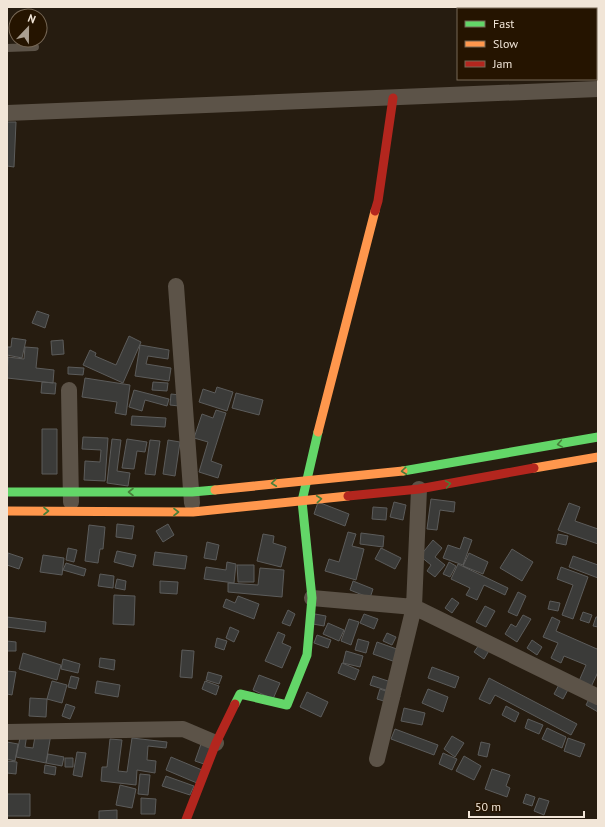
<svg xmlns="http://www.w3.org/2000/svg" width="605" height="827" viewBox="0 0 605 827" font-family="'PT Sans',sans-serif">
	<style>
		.building { fill: #3b3b39; stroke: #5c5c5b }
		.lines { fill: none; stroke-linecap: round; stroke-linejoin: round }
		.lane { stroke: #5c5348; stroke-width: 8 }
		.street { stroke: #5c5348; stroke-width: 16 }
		.fast { stroke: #63d668; stroke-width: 9 }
		.slow { stroke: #ff974d; stroke-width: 9 }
		.jam { stroke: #b3261e; stroke-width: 9 }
		.oneway { stroke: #477f39 }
	</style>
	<rect width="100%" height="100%" fill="#261c10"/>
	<path class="building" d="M7,122H16L14,167L7,166Z
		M37,311L49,315L45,328L32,323Z
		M129,336L141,342L123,383L83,365L90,350L96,353L95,356L116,365Z
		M12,338L26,340L22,358L7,355V347H11Z
		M63,340L64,354L52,355L51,341Z
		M140,345L169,350L168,359L148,356L146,364L171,368L169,381L135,376Z
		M25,347L38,348L36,368L54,370L53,383L7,378L8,357L24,359Z
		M68,367L84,368L83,375L68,374Z
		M85,378L130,385L126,415L115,413L117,402L82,397Z
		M42,382L56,383L55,394L41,393Z
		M153,382L168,383L167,391L152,390Z
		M217,387L233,392L227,411L199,402L203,389L215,393Z
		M134,390L169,399L167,406L145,400L142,411L129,407Z
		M236,393L263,400L259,415L232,408Z
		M171,394L180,395L179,406L170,405Z
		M216,410L226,413L211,461L222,465L218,478L199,472L208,442L194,438L202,414L213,418Z
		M132,416L166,418L165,427L131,425Z
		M42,429H57V474H42Z
		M83,437L108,438L105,481L84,480L85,461L100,462L101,450L82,449Z
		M112,439L121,440L117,471L130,473L128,486L107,483Z
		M127,439L147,442L145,452L137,451L134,469L122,468Z
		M150,440L160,441L155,475L145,474Z
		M168,440L180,442L175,476L163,474Z
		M431,499L455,502L454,512L440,510L437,530L427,529Z
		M318,502L349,514L345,526L314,514Z
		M394,502L406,505L403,520L390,517Z
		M569,503L580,507L575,521L598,529V544L558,530Z
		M373,507L387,508L386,520L372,519Z
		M117,524L134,526L132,539L116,537Z
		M168,524L174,535L163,542L156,531Z
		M89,525L105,527L103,549H100L98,563L85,561Z
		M348,532L356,534L352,546L364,549L356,580L325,571L329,559L339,562Z
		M361,533L384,536L383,547L360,544Z
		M263,534L274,536L273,543L286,547L281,567L257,561Z
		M558,534L568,536L566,545L556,543Z
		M464,537L472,540L463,565L443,558L448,545L460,549Z
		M433,540L442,548L435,557L445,565L435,577L427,571L431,565L420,556Z
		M207,542L219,545L216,560L204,558Z
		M68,548L77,550L74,562L66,560Z
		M381,548L401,558L395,569L375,559Z
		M512,549L533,562L522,581L500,568Z
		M117,551L136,555L133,567L114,562Z
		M155,552L187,556L185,569L153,565Z
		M8,553L23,558L19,569L7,565Z
		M469,553L488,562L483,574L463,566Z
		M43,555L64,558L62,575L40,572Z
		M573,556L598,565V578L569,567Z
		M227,562L236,564L234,583L204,579L206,567L226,570Z
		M449,562L456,566L450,577L443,574Z
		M66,563L86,569L84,576L63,570Z
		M458,564L508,588L505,595L484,585L477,600L466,595L470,588L451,579Z
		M237,565H254V582H238Z
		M561,567L588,577L573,619L562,615L573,585L557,579Z
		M260,568L284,570L282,597L228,592V583L258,585Z
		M100,574L114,576L113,588L98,586Z
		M117,579L126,581L125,590L115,588Z
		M160,581L178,582L177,594L160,593Z
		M353,581L373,589L370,598L350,590Z
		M518,592L526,596L517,616L508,612Z
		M114,595L135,596L134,625L113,624Z
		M238,596L259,604L254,619L223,607L226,599L235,603Z
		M452,598L459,603L452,613L445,608Z
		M550,601L560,603L558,611L548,609Z
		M485,606L495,611L486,627L476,622Z
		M288,610L295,614L290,626L282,623Z
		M583,612L592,615L589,623L580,620Z
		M315,614L326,616L324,626L313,624Z
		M364,614L378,619L374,629L360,623Z
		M523,615L531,619L517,642L505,634L511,624L516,627Z
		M7,617L46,622L45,632L7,627Z
		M552,617L560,621L556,631L597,649L598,646V672L591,687L579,681L586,665L564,656L561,663L551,658L558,643L543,637Z
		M596,617H598V627L593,626Z
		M349,619L359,622L351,645L341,641Z
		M328,623L344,630L339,641L323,634Z
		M230,627L239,631L234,642L226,638Z
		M278,632L285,635L282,643L291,647L282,668L265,661Z
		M387,633L396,637L392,645L383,641Z
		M317,635L331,640L328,648L314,643Z
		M217,638L227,641L224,650L215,647Z
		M484,638L493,644L484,659L474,652Z
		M358,639L369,642L366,653L355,650Z
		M532,640L542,647L537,655L527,648Z
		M7,641L16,642V651H7Z
		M377,642L408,653L404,665L373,654Z
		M182,650L194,651L192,678L180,677Z
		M346,651L363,656L360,667L343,663Z
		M23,653L61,665L57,680L19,669Z
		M100,658L115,660L114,670L99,667Z
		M63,659L80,664L78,673L61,669Z
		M342,663L359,670L355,680L338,673Z
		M432,667L459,677L455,688L428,678Z
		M7,671L16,672L12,695L7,694Z
		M208,672L222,676L219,684L206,680Z
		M259,675L280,683L273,699L253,690Z
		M71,676L79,678L76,689L68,687Z
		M373,676L400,685L398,694L370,685Z
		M489,678L577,724L571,735L495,695L490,704L479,699Z
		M562,679L571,684L563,699L554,694Z
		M52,681L67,685L62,703L47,699Z
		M97,681L120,685L118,697L95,693Z
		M205,681L219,686L216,695L202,689Z
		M380,689L400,696L397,705L377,699Z
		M428,689L448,697L443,712L422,703Z
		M307,692L328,702L321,717L300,707Z
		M591,695L598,698V712L586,705Z
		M30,698L47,699L46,717L29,716Z
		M66,704L75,707L70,719L62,716Z
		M506,706L519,713L515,722L502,715Z
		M404,708L425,713L422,725L401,721Z
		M528,719L543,725L539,734L525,728Z
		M547,728L566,737L562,748L542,739Z
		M395,729L438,745L434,755L391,739Z
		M36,731L51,734L46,763L16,757L21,733L27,734L25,747L33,748Z
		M452,736L464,743L455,757L444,749Z
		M132,738L167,742L166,748L148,746L147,760L156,761L155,773L137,770L136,785L101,781L102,767H107L110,739L122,740L118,771L127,772Z
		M568,738L585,744L580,757L564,751Z
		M7,742L18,744L15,761L7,759Z
		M481,742L490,744L487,757L478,755Z
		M201,744L213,748L207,765L195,761Z
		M77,752L86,753L82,777L73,775Z
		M443,753L457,759L452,770L439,764Z
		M48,754L64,757L62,766L46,763Z
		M464,756L481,766L474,780L456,771Z
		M171,757L202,770L197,783L166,770Z
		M65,758H73V767H65Z
		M7,761L17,762L16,774L7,773Z
		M45,765L56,767L55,775L44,773Z
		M492,769L510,775L506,786L510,788L507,797L485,789Z
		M140,774L150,775L148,795L138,794Z
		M166,776L194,786L190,795L162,786Z
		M120,785L136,789L132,808L116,805Z
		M7,794H30V816H7Z
		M526,794L535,797L532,806L523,803Z
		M141,798L156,799L155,814H141Z
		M539,798L549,801L544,815L534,811Z
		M117,810V820H99V811Z"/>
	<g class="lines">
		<path class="lane" d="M7,48L35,47"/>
		<path class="street" d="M7,113L598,89
			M176,286L192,503
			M69,390L71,502
			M312,598L414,607L598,697
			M7,732L183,729L216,743
			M377,759L414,607L419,489"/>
		<path class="fast" d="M403,471L598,437
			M7,492H192L215,490
			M235,704L240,694L287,705L307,655L312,598L302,501L318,432"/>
		<path class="slow" d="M318,432L375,211
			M534,468L598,457
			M215,490L403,471
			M7,511L193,512L348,496"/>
		<path class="jam" d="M375,211L378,201L393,98
			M348,496L419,489L534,468
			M186,820L216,743L235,704"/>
	</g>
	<defs><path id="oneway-chevron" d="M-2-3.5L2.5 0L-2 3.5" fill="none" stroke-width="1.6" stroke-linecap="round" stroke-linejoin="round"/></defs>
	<g class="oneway">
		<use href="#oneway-chevron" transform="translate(560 444) rotate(170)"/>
		<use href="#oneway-chevron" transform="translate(404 471) rotate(174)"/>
		<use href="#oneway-chevron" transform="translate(274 483) rotate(174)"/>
		<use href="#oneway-chevron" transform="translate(448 484) rotate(-10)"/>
		<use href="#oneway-chevron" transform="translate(131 492) rotate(180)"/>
		<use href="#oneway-chevron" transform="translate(319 499) rotate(-6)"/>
		<use href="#oneway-chevron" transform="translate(46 511)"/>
		<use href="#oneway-chevron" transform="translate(176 512)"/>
	</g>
	<rect width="605" height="827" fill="none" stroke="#f1e5d7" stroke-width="16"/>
	<rect x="457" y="8" width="140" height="72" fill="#251400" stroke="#776856"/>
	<rect x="465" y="21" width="20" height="6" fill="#63d668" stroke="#776856"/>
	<text x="493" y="28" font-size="12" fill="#f1e5d7">Fast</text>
	<rect x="465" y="41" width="20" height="6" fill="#ff974d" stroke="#776856"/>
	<text x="493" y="48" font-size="12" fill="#f1e5d7">Slow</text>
	<rect x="465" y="61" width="20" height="6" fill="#b3261e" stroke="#776856"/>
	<text x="493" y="68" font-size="12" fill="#f1e5d7">Jam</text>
	<g transform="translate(28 28) rotate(22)"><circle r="19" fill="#251400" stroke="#776856"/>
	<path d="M0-3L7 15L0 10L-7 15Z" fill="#aa9f91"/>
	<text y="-6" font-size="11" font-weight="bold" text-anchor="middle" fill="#f1e5d7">N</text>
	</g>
	<path d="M469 811v6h115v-6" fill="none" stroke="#f1e5d7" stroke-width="2"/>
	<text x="475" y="811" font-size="12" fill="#f1e5d7" stroke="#251400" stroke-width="3" paint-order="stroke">50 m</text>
</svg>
